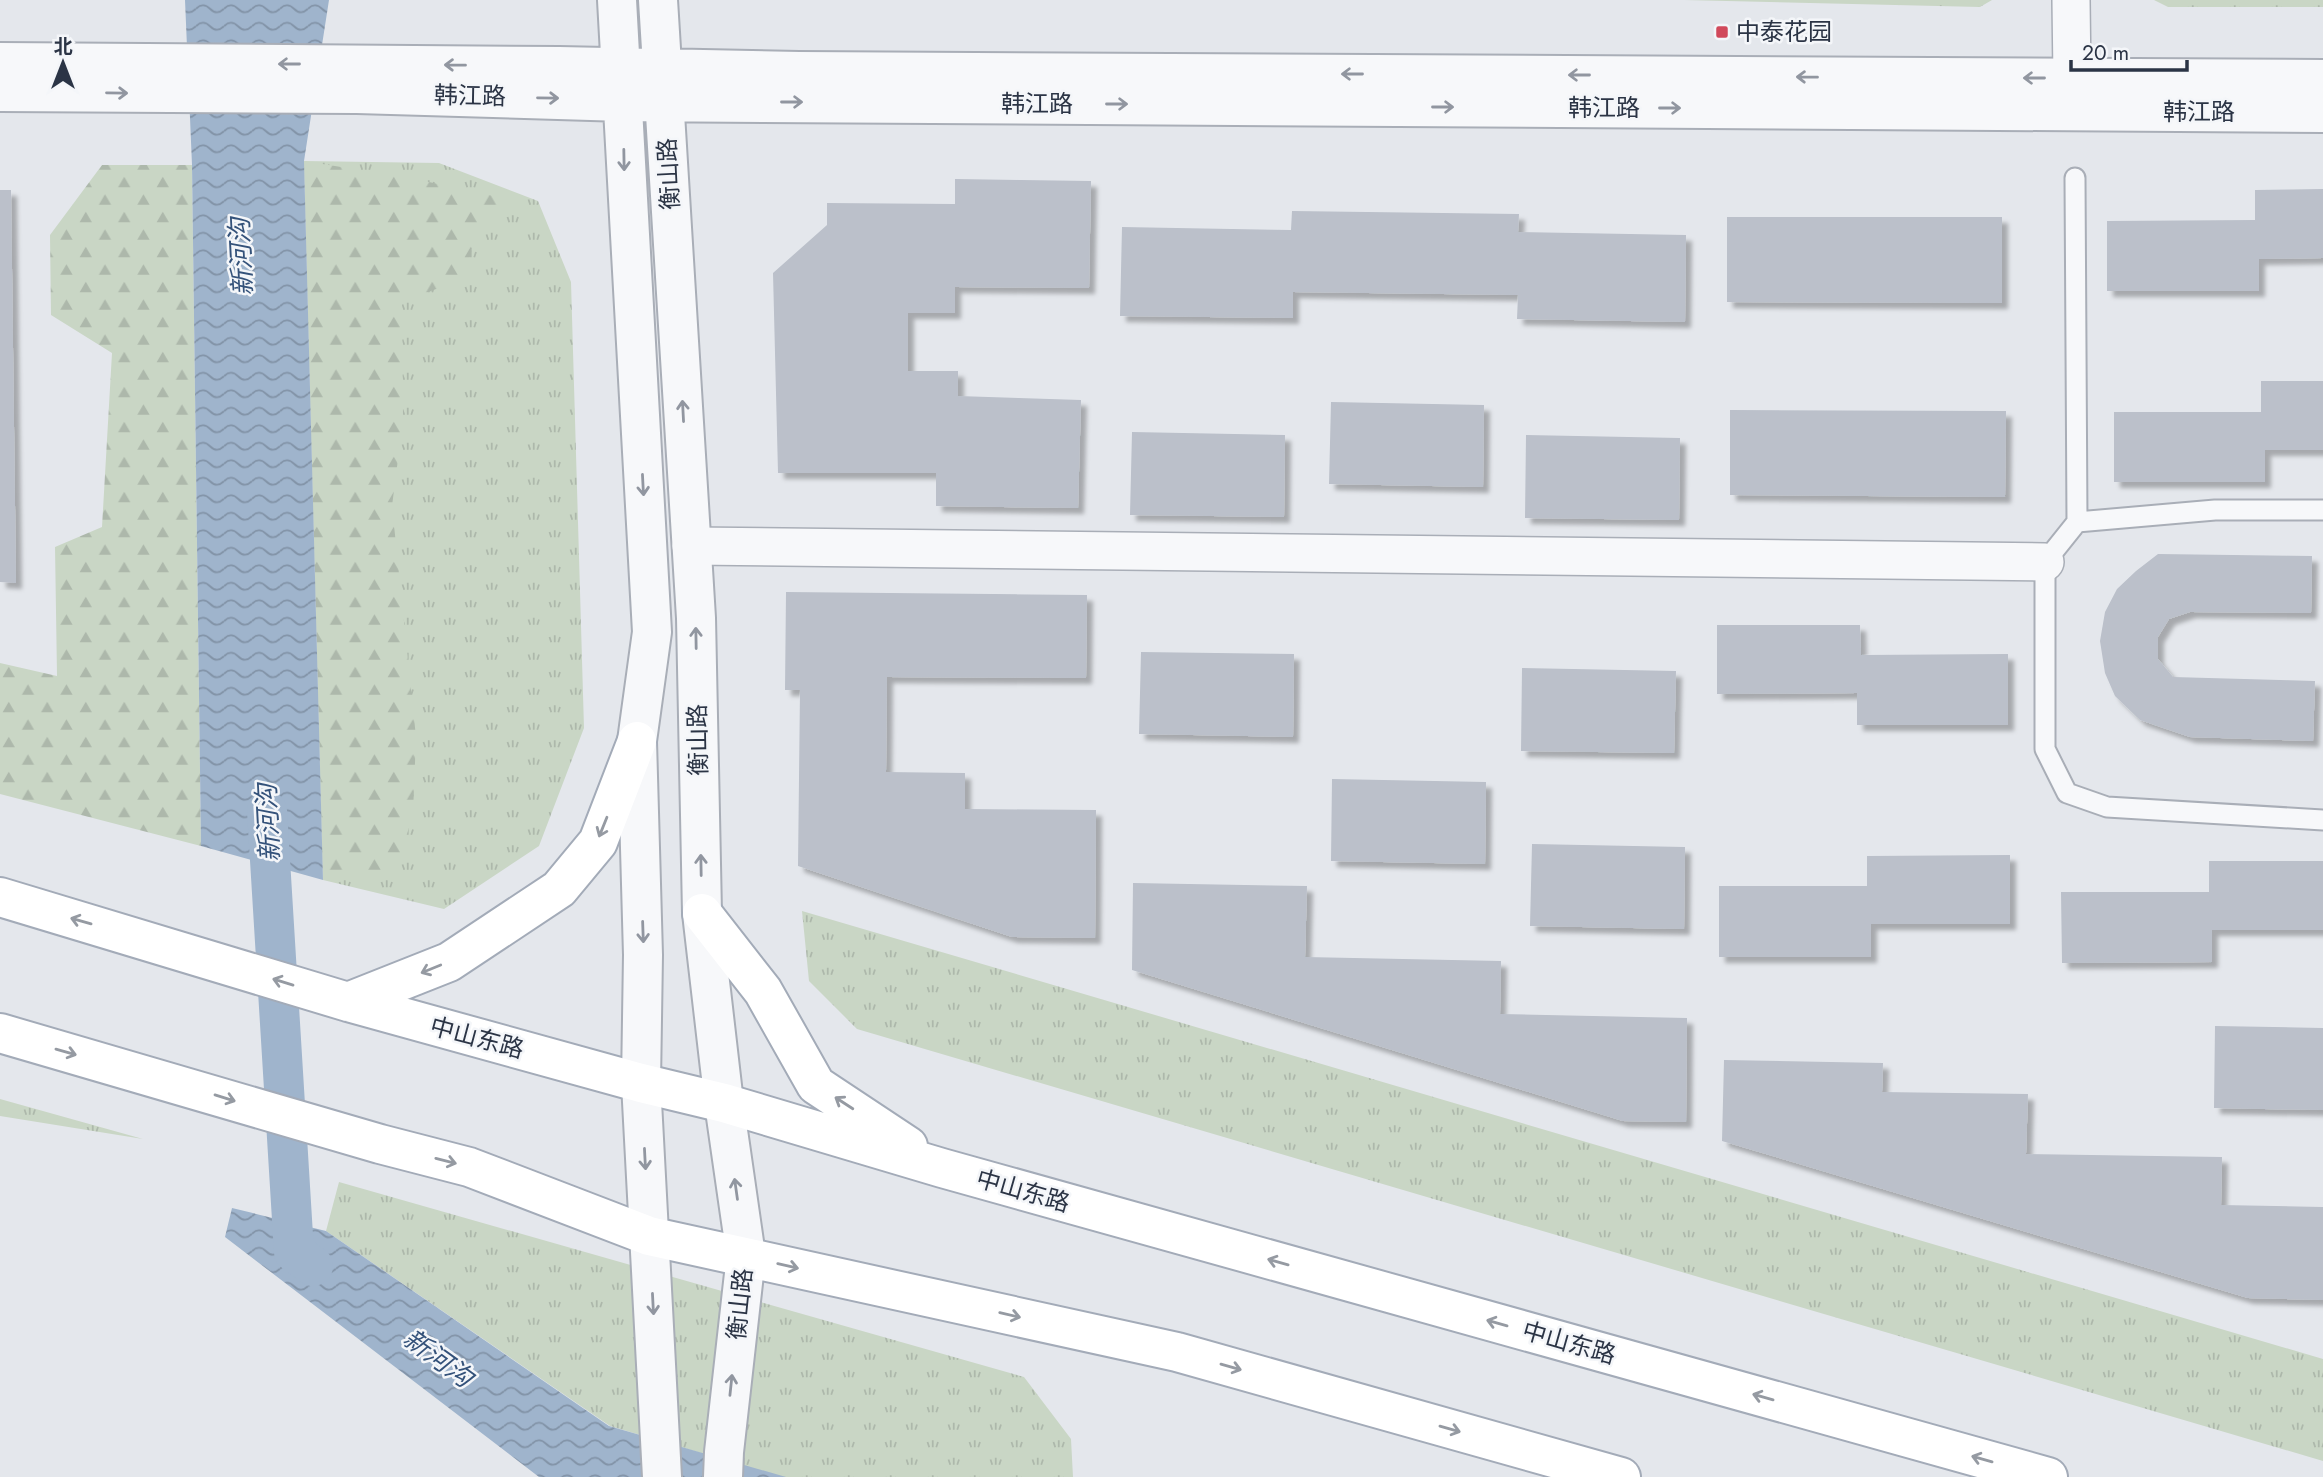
<svg xmlns="http://www.w3.org/2000/svg" width="2323" height="1477" viewBox="0 0 2323 1477" font-family="Jost,'Noto Sans SC',sans-serif">
	<style>
		.grass { fill: url(#grass-tufts) }
		.forest { fill: url(#forest-firs) }
		.water { fill: url(#water-waves) }
		.lines { fill: none; stroke-linecap: round; stroke-linejoin: round }
		.canal { stroke: #9fb4cc; stroke-width: 40 }
		.building { fill: #bbc0ca; filter: url(#shadow) }
		.service-casing { stroke: #a9aeb7; stroke-width: 23 }
		.minor-casing { stroke: #a9aeb7; stroke-width: 40 }
		.tertiary-casing { stroke: #a9aeb7; stroke-width: 42 }
		.primary-casing { stroke: #a3abb8; stroke-width: 42 }
		.service { stroke: #f7f8fa; stroke-width: 19 }
		.minor { stroke: #f7f8fa; stroke-width: 37 }
		.tertiary { stroke: #f7f8fa; stroke-width: 38 }
		.primary { stroke: #fff; stroke-width: 38 }
		.oneway { stroke: #9196a0 }
		.oneway2 { stroke: #959aa2 }
		.poi-dot { fill: #d1495b; stroke: #f4f6f9; stroke-width: 2.5 }
		.labels { text-anchor: middle; stroke-width: 5; stroke-linejoin: round; paint-order: stroke }
		.poi-label { font-size: 24px; fill: #2b3445; stroke: #f4f6f9; text-anchor: start }
		.street-label { font-size: 24px; fill: #2b3445; stroke: #f4f6f9 }
		.water-label { font-size: 26px; font-style: italic; fill: #34527a; stroke: #f4f6f9 }
	</style>
	<defs>
		<pattern id="grass-tufts" width="24" height="20" patternUnits="userSpaceOnUse" patternTransform="scale(1.75)"><rect width="24" height="20" fill="#c9d6c5"/><path d="M3 7l-1-3M5 7V3M7 7l1-3M15 17l-1-3M17 17v-4M19 17l1-3" fill="none" stroke="#adb8ab"/></pattern>
		<pattern id="forest-firs" width="22" height="20" patternUnits="userSpaceOnUse" patternTransform="scale(1.75)"><rect width="22" height="20" fill="#c9d6c5"/><path d="M5 1l3.5 6h-7zM16 11l3.5 6h-7z" fill="#adb8ab"/></pattern>
		<pattern id="water-waves" width="16" height="10" patternUnits="userSpaceOnUse" patternTransform="scale(1.75)"><rect width="16" height="10" fill="#9fb4cc"/><path d="M0 5q4-4 8 0t8 0" fill="none" stroke="#8293a7"/></pattern>
		<filter id="shadow"><feDropShadow dx="6" dy="6" stdDeviation="2" flood-color="#0004"/></filter>
	</defs>
	<rect width="100%" height="100%" fill="#e4e7ec"/>
	<path class="grass" d="M1684,0H1992L1980,7Z
		M2154,0H2323V7H2168Z
		M304,161L439,163L538,201L571,282L584,728L539,846L444,909L323,880Z
		M802,911L2323,1359V1461L857,1029L809,981Z
		M0,1099L143,1139L0,1116Z
		M339,1182L1024,1377L1071,1439L1073,1477H782L610,1426L326,1231Z"/>
	<path class="forest" d="M304,161L415,179L503,198L472,248L465,277L402,303L403,420L392,506L416,737L413,813L397,870L323,880Z
		M102,165H192L201,846L0,794V663L57,676L55,547L102,527L112,353L51,315L50,235Z"/>
	<path class="water" d="M185,0H329L304,161L323,880L201,846L192,165Z
		M232,1208L326,1231L609,1426L786,1477H539L225,1237Z"/>
	<g class="lines">
		<path class="canal" d="M267,811L294,1252L313,1266"/>
	</g>
	<path class="building" d="M955,179L1091,181L1089,288L955,287V313H908V371H958V396L1081,400L1078,508L936,506V473H778L773,273L827,225V203L955,204Z
		M2323,189V258L2259,259V291H2107V221L2255,220V190Z
		M0,190H11L16,583L0,582Z
		M1292,211L1519,214L1518,232L1686,235L1685,322L1517,319L1518,295L1293,292V318L1120,316L1122,227L1291,230Z
		M1727,217H2002V303L1727,302Z
		M2261,381H2323V450H2265V482H2114V412H2261Z
		M1331,402L1484,405L1483,487L1329,484Z
		M1730,410L2006,411L2005,497L1730,495Z
		M1132,432L1285,435L1284,517L1130,515Z
		M1526,435L1680,438L1679,520L1525,518Z
		M2158,554L2312,556L2311,613L2190,612L2169,619L2158,637V659L2173,677L2315,681L2313,741L2190,737L2140,720L2115,696L2105,673L2100,641L2105,612L2117,589L2136,571Z
		M786,592L1087,595L1086,678L887,677L886,772L965,773V809L1096,810L1095,938L1012,937L798,866L800,690H785Z
		M1717,625H1860L1861,655L2008,654V725H1857V693L1717,694Z
		M1141,652L1294,654L1293,737L1139,734Z
		M1522,668L1676,671L1674,753L1521,751Z
		M1332,779L1486,782L1485,864L1331,861Z
		M1532,844L1685,847L1684,929L1530,926Z
		M2010,855V924H1871V957H1719V886H1867V856Z
		M2209,861H2323V930H2212V962L2062,963L2061,892H2209Z
		M1133,883L1307,886L1305,957L1501,961L1500,1014L1687,1018L1686,1122L1623,1121L1132,970Z
		M2215,1026L2323,1028V1110L2214,1108Z
		M1724,1060L1883,1063L1882,1092L2028,1094L2026,1154L2222,1157L2221,1205L2323,1207V1300L2248,1298L1722,1141Z"/>
	<g class="lines">
		<defs>
			<path id="service" d="M2075,178L2077,522L2045,562V749L2067,793L2107,807L2323,820
				M2077,522L2215,510H2323"/>
			<path id="minor" d="M2071,0L2072,78
				M691,546L2045,562"/>
			<path id="tertiary" d="M617,0L652,632L637,741L643,955L641,1083L662,1477
				M658,0L696,618L702,913L724,1103L746,1256L724,1452L723,1477
				M0,62L559,66L799,71L2323,79
				M0,92L357,94L624,102L2323,113"/>
			<path id="primary" d="M0,897L348,1002L641,1083L724,1103L942,1168L2048,1477
				M702,913L763,991L816,1085L908,1146
				M348,1002L449,962L559,889L598,842L637,741
				M0,1033L380,1144L469,1167L649,1236L1177,1352L1621,1477"/>
		</defs>
		<use href="#service" class="service-casing"/>
		<use href="#minor" class="minor-casing"/>
		<use href="#tertiary" class="tertiary-casing"/>
		<use href="#primary" class="primary-casing"/>
		<use href="#service" class="service"/>
		<use href="#minor" class="minor"/>
		<use href="#tertiary" class="tertiary"/>
		<use href="#primary" class="primary"/>
	</g>
	<defs><path id="oneway-shaft" d="M-6 0H5M1.5-3L5.5 0L1.5 3" fill="none" stroke-width="1.6" stroke-linecap="round" stroke-linejoin="round" transform="scale(1.75)"/></defs>
	<g class="oneway">
		<use href="#oneway-shaft" transform="translate(289 64) rotate(180)"/>
		<use href="#oneway-shaft" transform="translate(455 65) rotate(-179)"/>
		<use href="#oneway-shaft" transform="translate(1352 74) rotate(-180)"/>
		<use href="#oneway-shaft" transform="translate(1579 75) rotate(-180)"/>
		<use href="#oneway-shaft" transform="translate(1807 77) rotate(-179)"/>
		<use href="#oneway-shaft" transform="translate(2034 78) rotate(-180)"/>
		<use href="#oneway-shaft" transform="translate(117 93) rotate(1)"/>
		<use href="#oneway-shaft" transform="translate(548 98) rotate(1)"/>
		<use href="#oneway-shaft" transform="translate(792 102)"/>
		<use href="#oneway-shaft" transform="translate(1117 104)"/>
		<use href="#oneway-shaft" transform="translate(1443 107)"/>
		<use href="#oneway-shaft" transform="translate(1670 108)"/>
		<use href="#oneway-shaft" transform="translate(624 160) rotate(89)"/>
		<use href="#oneway-shaft" transform="translate(683 411) rotate(-93)"/>
		<use href="#oneway-shaft" transform="translate(643 485) rotate(87)"/>
		<use href="#oneway-shaft" transform="translate(696 638) rotate(-91)"/>
		<use href="#oneway-shaft" transform="translate(701 865) rotate(-91)"/>
		<use href="#oneway-shaft" transform="translate(643 932) rotate(88)"/>
		<use href="#oneway-shaft" transform="translate(645 1159) rotate(87)"/>
		<use href="#oneway-shaft" transform="translate(736 1189) rotate(-98)"/>
		<use href="#oneway-shaft" transform="translate(653 1304) rotate(87)"/>
		<use href="#oneway-shaft" transform="translate(731 1385) rotate(-84)"/>
	</g>
	<g class="oneway2">
		<use href="#oneway-shaft" transform="translate(603 827) rotate(112)"/>
		<use href="#oneway-shaft" transform="translate(81 921) rotate(-164)"/>
		<use href="#oneway-shaft" transform="translate(431 969) rotate(158)"/>
		<use href="#oneway-shaft" transform="translate(283 982) rotate(-163)"/>
		<use href="#oneway-shaft" transform="translate(66 1052) rotate(16)"/>
		<use href="#oneway-shaft" transform="translate(225 1098) rotate(17)"/>
		<use href="#oneway-shaft" transform="translate(844 1103) rotate(-147)"/>
		<use href="#oneway-shaft" transform="translate(446 1161) rotate(14)"/>
		<use href="#oneway-shaft" transform="translate(1278 1262) rotate(-164)"/>
		<use href="#oneway-shaft" transform="translate(788 1266) rotate(13)"/>
		<use href="#oneway-shaft" transform="translate(1010 1315) rotate(13)"/>
		<use href="#oneway-shaft" transform="translate(1497 1323) rotate(-164)"/>
		<use href="#oneway-shaft" transform="translate(1231 1367) rotate(16)"/>
		<use href="#oneway-shaft" transform="translate(1763 1397) rotate(-164)"/>
		<use href="#oneway-shaft" transform="translate(1450 1429) rotate(16)"/>
		<use href="#oneway-shaft" transform="translate(1982 1459) rotate(-164)"/>
	</g>
	<rect class="poi-dot" x="1715" y="25" width="14" height="14" rx="3.5"/>
	<g class="labels">
		<g class="poi-label">
			<text x="1736" y="40">中泰花园</text>
		</g>
		<g class="street-label">
			<text transform="translate(470 96) rotate(1)" y="8">韩江路</text>
			<text x="1037" y="112">韩江路</text>
			<text x="1604" y="116">韩江路</text>
			<text x="2199" y="120">韩江路</text>
			<text transform="translate(669 174) rotate(-93)" y="8">衡山路</text>
			<text transform="translate(698 740) rotate(-91)" y="8">衡山路</text>
			<text transform="translate(477 1038) rotate(15)" y="8">中山东路</text>
			<text transform="translate(1023 1191) rotate(16)" y="8">中山东路</text>
			<text transform="translate(740 1304) rotate(-84)" y="8">衡山路</text>
			<text transform="translate(1569 1343) rotate(16)" y="8">中山东路</text>
		</g>
		<g class="water-label">
			<text transform="translate(241 257) rotate(-93)" y="9">新河沟</text>
			<text transform="translate(268 823) rotate(-93)" y="9">新河沟</text>
			<text transform="translate(438 1358) rotate(36)" y="9">新河沟</text>
		</g>
	</g>
	<g transform="translate(63 63)" stroke="#f4f6f9" stroke-width="5" paint-order="stroke">
	<path d="M0-5L12 26L0 18L-12 26Z" fill="#2b3445"/>
	<text y="-10" font-size="19" font-weight="bold" text-anchor="middle" fill="#2b3445">北</text>
	</g>
	<path d="M2071 60v10h116v-10" fill="none" stroke="#2b3445" stroke-width="3.5"/>
	<text x="2082" y="60" font-size="21" fill="#2b3445" stroke="#f4f6f9" stroke-width="5" paint-order="stroke">20 m</text>
</svg>
